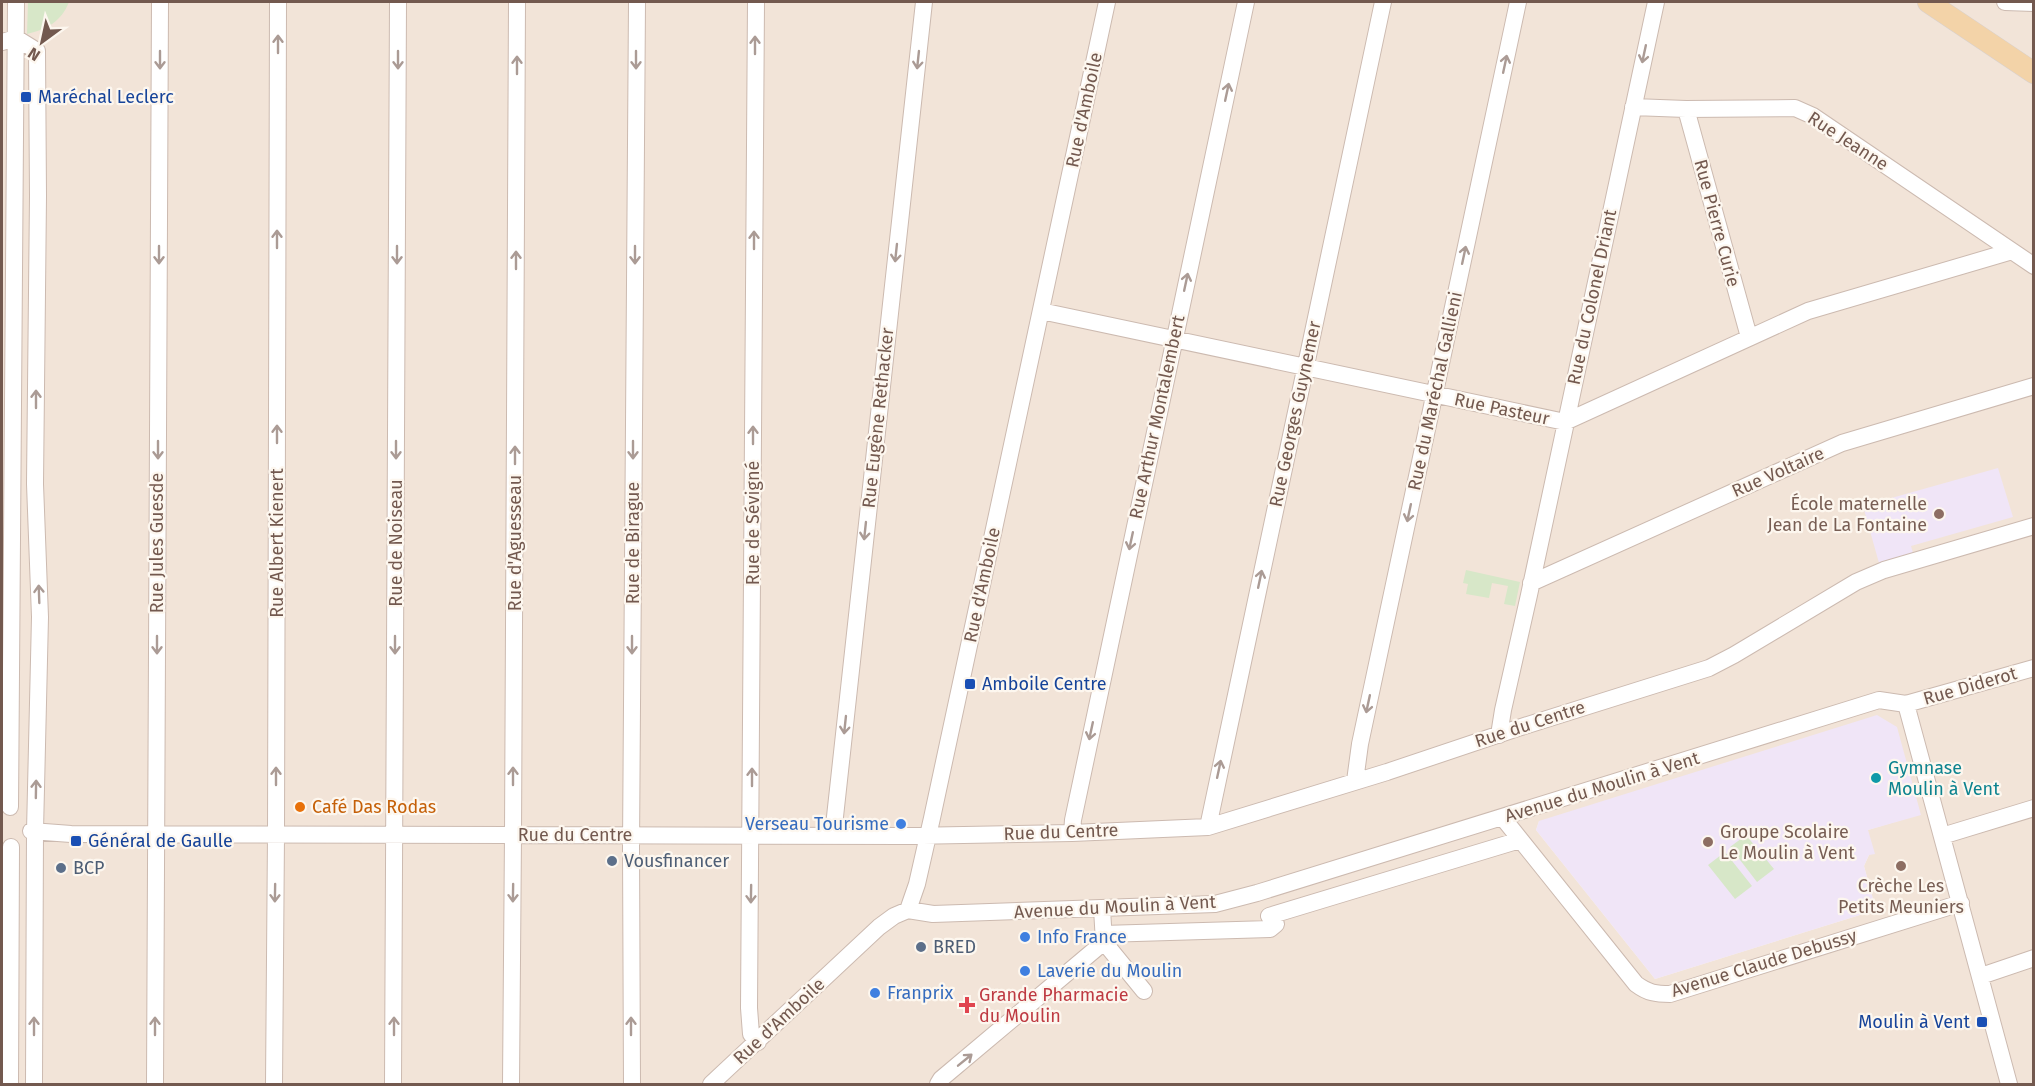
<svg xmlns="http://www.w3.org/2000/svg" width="2035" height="1086" viewBox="0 0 2035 1086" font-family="'Fira Sans',sans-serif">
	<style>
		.residential { fill: #f2e4d8; fill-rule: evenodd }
		.education { fill: #f0e5f7 }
		.green { fill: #d7e7c8 }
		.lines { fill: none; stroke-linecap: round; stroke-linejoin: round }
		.minor-casing { stroke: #ccbab0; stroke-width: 18 }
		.major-casing { stroke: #d8d1ce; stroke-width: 22 }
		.minor { stroke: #fff; stroke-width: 16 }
		.major { stroke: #f3d3a8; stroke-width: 21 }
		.oneway { stroke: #ab9b95 }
		.transit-dot { fill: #1a4fb4; stroke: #fdf7ef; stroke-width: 2 }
		.education-dot { fill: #8d6e63; stroke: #fdf7ef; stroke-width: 2 }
		.culture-dot { fill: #0f9aa8; stroke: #fdf7ef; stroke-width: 2 }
		.food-dot { fill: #e8710a; stroke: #fdf7ef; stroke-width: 2 }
		.shop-dot { fill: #3f7fe0; stroke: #fdf7ef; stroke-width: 2 }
		.service-dot { fill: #5c6f8a; stroke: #fdf7ef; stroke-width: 2 }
		.health-dot { fill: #e0444e; stroke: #fdf7ef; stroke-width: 2 }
		.labels { text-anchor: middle; stroke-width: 4.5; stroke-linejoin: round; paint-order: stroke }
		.transit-label { font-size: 18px; fill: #164399; stroke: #fdf7ef; text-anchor: start }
		.street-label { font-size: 18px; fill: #73594f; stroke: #fdf7ef }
		.education-label { font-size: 18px; fill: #785e54; stroke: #fdf7ef; text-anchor: end }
		.culture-label { font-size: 18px; fill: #0d838f; stroke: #fdf7ef; text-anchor: start }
		.food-label { font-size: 18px; fill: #c56008; stroke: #fdf7ef; text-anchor: start }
		.shop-label { font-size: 18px; fill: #366cbe; stroke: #fdf7ef; text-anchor: start }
		.service-label { font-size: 18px; fill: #4e5e75; stroke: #fdf7ef; text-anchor: start }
		.health-label { font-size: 18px; fill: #be3a42; stroke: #fdf7ef; text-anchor: start }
	</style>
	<rect width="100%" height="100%" fill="#fbf3e9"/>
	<path class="residential" d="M2,2H2033V1084H2ZM1921,814L1868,830L1869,855L1864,866L1876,910L1655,979L1536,830L1539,821Z"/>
	<path class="education" d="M1998,468L2013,517L1911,546L1913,553L1879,563L1863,506Z
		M1877,715L1897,727L1921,815L1868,830L1875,854L1869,855L1864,866L1876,910L1655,979L1536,830L1539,821Z"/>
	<path class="green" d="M28,2H69C61,22 47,29 27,34Z
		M1466,570L1520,582L1515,606L1504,604L1508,586L1492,583L1489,598L1466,594L1468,584L1463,583Z
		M1746,835L1774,869L1757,882L1730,847Z
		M1725,852L1752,886L1735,899L1708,865Z"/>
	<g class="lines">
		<defs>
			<path id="minor" d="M756,2L749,1008L751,1034L758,1042
				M2005,2L2034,3
				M2,42L16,38L37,51L38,196L35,484L40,617L35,831L34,1084
				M1633,107L1686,109L1795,108L1813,116L2034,266
				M1686,109L1749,337
				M1041,311L1565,422L1808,311L2012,251
				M1531,583L1842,443L2034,386
				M1906,704L2009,1084
				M1499,735L1503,710L1529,595L1656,2
				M1355,781L1360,744L1518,2
				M10,807L16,2
				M1503,818L1636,984C1648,993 1656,994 1670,994L1961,903
				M1208,827L1383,2
				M31,831L71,834L909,836L1072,833L1208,827L1387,772L1518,728L1709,668L1734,655L1856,582L1884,570L2034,526
				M1072,833L1073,820L1246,2
				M833,835L924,2
				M1942,836L2034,808
				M1102,909L1104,942L1144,991
				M908,910L933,914L1215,904L1257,893L1879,700L1906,704L2034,668
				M1269,916L1520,840
				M1103,934L1270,929L1276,924
				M1981,976L2034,958
				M10,1084L11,847
				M155,1084L160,2
				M274,1084L276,835L278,2
				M393,1084L398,2
				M511,1084L513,835L517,2
				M632,1084L631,847L637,2
				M711,1084L879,927L894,916L908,910L917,884L932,818L1107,2
				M938,1084L941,1079L1104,942"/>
			<path id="major" d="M1928,2L2034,73"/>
		</defs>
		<use href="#minor" class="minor-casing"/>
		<use href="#major" class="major-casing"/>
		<use href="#minor" class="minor"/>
		<use href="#major" class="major"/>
	</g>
	<defs><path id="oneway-shaft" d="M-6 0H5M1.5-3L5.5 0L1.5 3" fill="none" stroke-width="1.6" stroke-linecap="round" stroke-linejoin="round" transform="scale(1.5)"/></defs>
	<g class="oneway">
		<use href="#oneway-shaft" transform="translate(278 44) rotate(-90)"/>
		<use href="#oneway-shaft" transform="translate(755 45) rotate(-90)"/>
		<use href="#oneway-shaft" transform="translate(1644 54) rotate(102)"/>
		<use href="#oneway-shaft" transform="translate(160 60) rotate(90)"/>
		<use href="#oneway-shaft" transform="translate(398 60) rotate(90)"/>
		<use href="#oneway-shaft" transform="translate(636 60) rotate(90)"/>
		<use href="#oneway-shaft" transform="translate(918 60) rotate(96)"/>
		<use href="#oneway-shaft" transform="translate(1505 64) rotate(-78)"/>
		<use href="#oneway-shaft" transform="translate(517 65) rotate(-90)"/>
		<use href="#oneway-shaft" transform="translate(1227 92) rotate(-78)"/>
		<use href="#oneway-shaft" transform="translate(277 239) rotate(-90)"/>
		<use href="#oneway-shaft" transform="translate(754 240) rotate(-90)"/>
		<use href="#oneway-shaft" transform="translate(896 253) rotate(96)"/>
		<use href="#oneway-shaft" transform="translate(159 255) rotate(90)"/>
		<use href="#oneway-shaft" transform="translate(397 255) rotate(90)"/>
		<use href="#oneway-shaft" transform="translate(635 255) rotate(90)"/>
		<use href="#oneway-shaft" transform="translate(1464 255) rotate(-78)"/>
		<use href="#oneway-shaft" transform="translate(516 260) rotate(-90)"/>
		<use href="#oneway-shaft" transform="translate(1186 282) rotate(-78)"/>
		<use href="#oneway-shaft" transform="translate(36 399) rotate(-90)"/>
		<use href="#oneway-shaft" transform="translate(277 434) rotate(-90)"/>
		<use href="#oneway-shaft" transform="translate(753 435) rotate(-90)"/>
		<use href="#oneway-shaft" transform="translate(158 450) rotate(90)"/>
		<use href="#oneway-shaft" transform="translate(396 450) rotate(90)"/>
		<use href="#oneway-shaft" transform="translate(633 450) rotate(90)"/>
		<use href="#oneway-shaft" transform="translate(515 455) rotate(-90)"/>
		<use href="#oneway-shaft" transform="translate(1409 513) rotate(102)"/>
		<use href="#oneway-shaft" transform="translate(865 531) rotate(96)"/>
		<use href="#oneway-shaft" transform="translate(1131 541) rotate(102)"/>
		<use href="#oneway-shaft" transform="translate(1260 579) rotate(-78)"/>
		<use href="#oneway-shaft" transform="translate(39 594) rotate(-92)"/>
		<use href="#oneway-shaft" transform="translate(157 645) rotate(90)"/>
		<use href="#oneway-shaft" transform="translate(395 645) rotate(90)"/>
		<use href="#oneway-shaft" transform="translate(632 645) rotate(90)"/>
		<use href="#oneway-shaft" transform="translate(1368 704) rotate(102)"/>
		<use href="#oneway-shaft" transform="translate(845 725) rotate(96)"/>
		<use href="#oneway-shaft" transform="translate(1091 731) rotate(102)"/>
		<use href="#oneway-shaft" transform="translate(1219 769) rotate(-78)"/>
		<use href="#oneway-shaft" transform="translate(276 776) rotate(-90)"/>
		<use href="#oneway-shaft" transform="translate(513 776) rotate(-90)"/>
		<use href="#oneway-shaft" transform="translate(752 777) rotate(-90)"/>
		<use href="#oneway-shaft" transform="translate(36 789) rotate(-89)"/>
		<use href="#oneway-shaft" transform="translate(275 893) rotate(91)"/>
		<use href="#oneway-shaft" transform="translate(513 893) rotate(91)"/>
		<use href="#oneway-shaft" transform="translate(751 894) rotate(91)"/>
		<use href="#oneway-shaft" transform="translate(34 1026) rotate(-90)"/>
		<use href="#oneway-shaft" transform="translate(155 1026) rotate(-90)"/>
		<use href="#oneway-shaft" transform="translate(394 1026) rotate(-90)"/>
		<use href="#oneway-shaft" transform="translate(631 1026) rotate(-90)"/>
		<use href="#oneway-shaft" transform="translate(965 1060) rotate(-39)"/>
	</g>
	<g class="transit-dot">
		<rect x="20" y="91" width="12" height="12" rx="3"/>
		<rect x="964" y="678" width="12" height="12" rx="3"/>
		<rect x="70" y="835" width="12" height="12" rx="3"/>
		<rect x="1976" y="1016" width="12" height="12" rx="3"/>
	</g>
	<g class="education-dot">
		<circle cx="1939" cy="514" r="6"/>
		<circle cx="1708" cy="842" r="6"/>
		<circle cx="1901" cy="866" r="6"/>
	</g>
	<circle class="culture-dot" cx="1876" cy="778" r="6"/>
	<circle class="food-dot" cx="300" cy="807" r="6"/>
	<g class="shop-dot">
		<circle cx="901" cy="824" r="6"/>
		<circle cx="1025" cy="937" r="6"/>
		<circle cx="1025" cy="971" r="6"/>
		<circle cx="875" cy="993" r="6"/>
	</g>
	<g class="service-dot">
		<circle cx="612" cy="861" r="6"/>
		<circle cx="61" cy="868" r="6"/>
		<circle cx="921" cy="947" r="6"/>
	</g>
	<path class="health-dot" d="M964 996h6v6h6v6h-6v6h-6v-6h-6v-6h6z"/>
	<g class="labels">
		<g class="transit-label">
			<text x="38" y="103">Maréchal Leclerc</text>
			<text x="982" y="690">Amboile Centre</text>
			<text x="88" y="847">Général de Gaulle</text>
			<text x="1970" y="1028" text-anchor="end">Moulin à Vent</text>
		</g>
		<g class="street-label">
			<text transform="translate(1084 110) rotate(-78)" y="6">Rue d'Amboile</text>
			<text transform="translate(1848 141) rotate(33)" y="6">Rue Jeanne</text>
			<text transform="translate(1717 223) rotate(75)" y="6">Rue Pierre Curie</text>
			<text transform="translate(1592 297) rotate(-78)" y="6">Rue du Colonel Driant</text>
			<text transform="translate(1435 391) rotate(-78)" y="6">Rue du Maréchal Gallieni</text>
			<text transform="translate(1502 409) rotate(12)" y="6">Rue Pasteur</text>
			<text transform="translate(1295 414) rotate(-78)" y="6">Rue Georges Guynemer</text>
			<text transform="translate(1157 417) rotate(-78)" y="6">Rue Arthur Montalembert</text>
			<text transform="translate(878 418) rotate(-84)" y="6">Rue Eugène Rethacker</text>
			<text transform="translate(1778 472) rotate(-24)" y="6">Rue Voltaire</text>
			<text transform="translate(753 523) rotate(-90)" y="6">Rue de Sévigné</text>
			<text transform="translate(157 543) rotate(-90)" y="6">Rue Jules Guesde</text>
			<text transform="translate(277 543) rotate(-90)" y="6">Rue Albert Kienert</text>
			<text transform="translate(396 543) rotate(-90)" y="6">Rue de Noiseau</text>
			<text transform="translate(515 543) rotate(-90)" y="6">Rue d'Aguesseau</text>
			<text transform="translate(633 543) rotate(-90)" y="6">Rue de Birague</text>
			<text transform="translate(982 585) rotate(-78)" y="6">Rue d'Amboile</text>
			<text transform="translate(1970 686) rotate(-16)" y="6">Rue Diderot</text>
			<text transform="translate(1530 724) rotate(-18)" y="6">Rue du Centre</text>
			<text transform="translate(1602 787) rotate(-17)" y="6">Avenue du Moulin à Vent</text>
			<text transform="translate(1061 832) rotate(-2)" y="6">Rue du Centre</text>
			<text x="575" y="841">Rue du Centre</text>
			<text transform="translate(1115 907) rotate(-3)" y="6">Avenue du Moulin à Vent</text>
			<text transform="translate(1764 963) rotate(-17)" y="6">Avenue Claude Debussy</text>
			<text transform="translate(779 1021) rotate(-43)" y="6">Rue d'Amboile</text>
		</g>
		<g class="education-label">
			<text x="1927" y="510">École maternelle<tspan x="1927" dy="21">Jean de La Fontaine</tspan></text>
			<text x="1720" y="838" text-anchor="start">Groupe Scolaire<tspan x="1720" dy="21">Le Moulin à Vent</tspan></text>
			<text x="1901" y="892" text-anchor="middle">Crèche Les<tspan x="1901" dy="21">Petits Meuniers</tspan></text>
		</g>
		<g class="culture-label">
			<text x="1888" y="774">Gymnase<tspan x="1888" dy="21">Moulin à Vent</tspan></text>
		</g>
		<g class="food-label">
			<text x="312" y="813">Café Das Rodas</text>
		</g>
		<g class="shop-label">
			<text x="889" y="830" text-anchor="end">Verseau Tourisme</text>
			<text x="1037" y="943">Info France</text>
			<text x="1037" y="977">Laverie du Moulin</text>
			<text x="887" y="999">Franprix</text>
		</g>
		<g class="service-label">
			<text x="624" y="867">Vousfinancer</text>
			<text x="73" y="874">BCP</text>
			<text x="933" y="953">BRED</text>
		</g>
		<g class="health-label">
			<text x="979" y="1001">Grande Pharmacie<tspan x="979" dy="21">du Moulin</tspan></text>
		</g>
	</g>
	<rect width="2035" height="1086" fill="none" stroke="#73594f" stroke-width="6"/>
	<g transform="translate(42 42) rotate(213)" stroke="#fdf7ef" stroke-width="4.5" paint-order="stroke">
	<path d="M0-4.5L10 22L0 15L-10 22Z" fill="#73594f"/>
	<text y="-9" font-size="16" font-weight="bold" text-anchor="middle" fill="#73594f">N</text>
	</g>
</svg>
